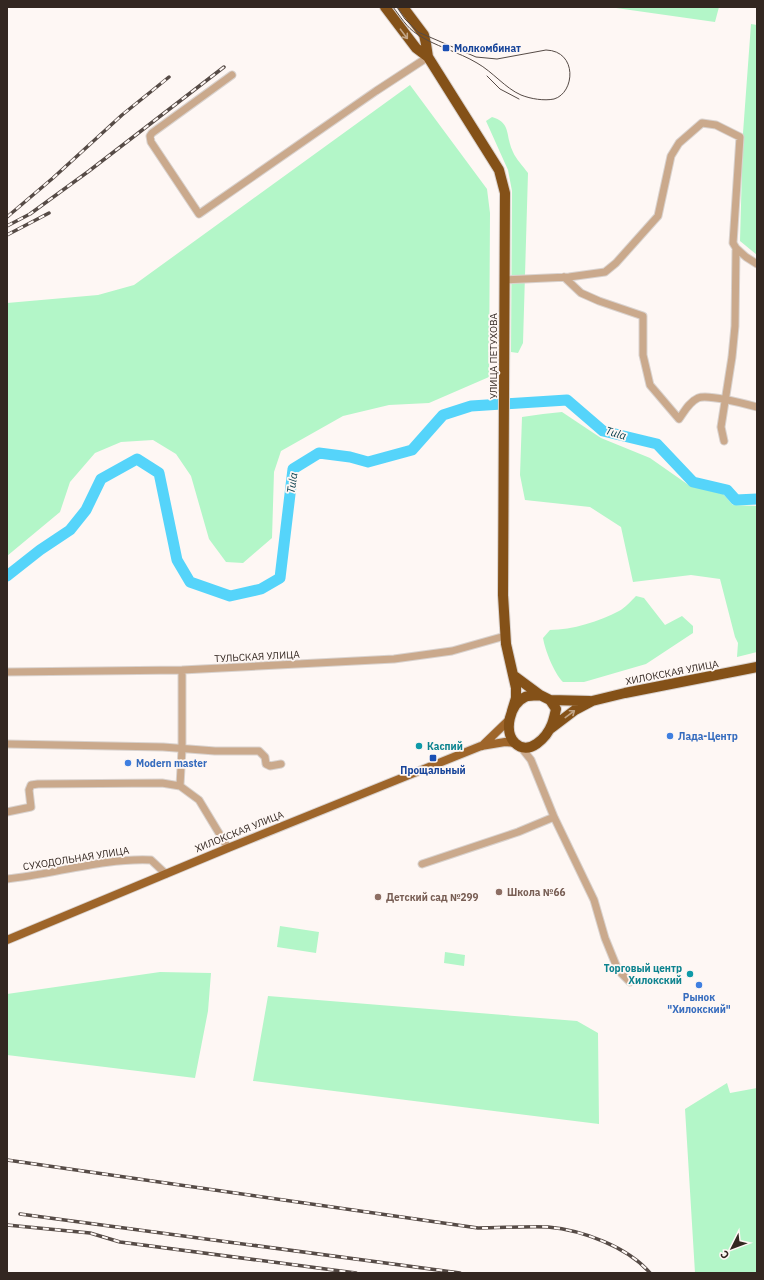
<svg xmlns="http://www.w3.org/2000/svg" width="764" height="1280" viewBox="0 0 764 1280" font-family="'IBM Plex Sans',sans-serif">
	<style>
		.green { fill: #b3f6c8 }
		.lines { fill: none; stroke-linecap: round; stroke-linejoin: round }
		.river { stroke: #55d4fa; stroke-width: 11 }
		.minor-casing { stroke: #d9d2ce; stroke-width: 9 }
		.major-casing { stroke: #d9d2ce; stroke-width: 10 }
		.highway-casing { stroke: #d9d2ce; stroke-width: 12 }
		.minor { stroke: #caa98c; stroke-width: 7 }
		.major { stroke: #9e652a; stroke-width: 8 }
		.highway { stroke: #845118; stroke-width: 10 }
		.tram { stroke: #564b46; stroke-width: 1 }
		.rail-casing { stroke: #564b46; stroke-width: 3.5 }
		.rail { stroke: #fef7f4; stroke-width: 2; stroke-dasharray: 6; stroke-linecap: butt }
		.oneway { stroke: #c1a486 }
		.transit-dot { fill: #1a4fb4; stroke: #fef7f4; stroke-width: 1.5 }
		.shop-dot { fill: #3f7fe0; stroke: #fef7f4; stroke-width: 1.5 }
		.culture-dot { fill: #0f9aa8; stroke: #fef7f4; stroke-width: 1.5 }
		.education-dot { fill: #8d6e63; stroke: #fef7f4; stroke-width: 1.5 }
		.labels { text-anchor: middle; stroke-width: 3.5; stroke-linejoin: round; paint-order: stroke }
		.transit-label { font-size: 10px; font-weight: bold; fill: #164399; stroke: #fef7f4; text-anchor: start }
		.street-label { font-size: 10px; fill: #332721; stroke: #fef7f4 }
		.shop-label { font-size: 10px; font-weight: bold; fill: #366cbe; stroke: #fef7f4; text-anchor: start }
		.culture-label { font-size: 10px; font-weight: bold; fill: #0d838f; stroke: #fef7f4; text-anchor: start }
		.education-label { font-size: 10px; font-weight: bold; fill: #785e54; stroke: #fef7f4; text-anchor: start }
		.water-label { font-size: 11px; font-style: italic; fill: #003a49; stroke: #fef7f4 }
	</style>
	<rect width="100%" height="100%" fill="#fef7f4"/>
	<path class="green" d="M609,7H719L715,22Z
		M751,24L757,25V255L740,241L743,133Z
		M410,85L487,189L490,213L489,377L429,403L389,405L343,416L281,451L274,472L272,538L243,563L226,562L209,539L191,476L176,454L153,440L121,442L95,453L70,482L60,512L7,556V303L98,295L134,285Z
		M492,117C512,123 505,136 513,152C516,159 523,166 528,173L523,343L518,353L511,352L512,191L508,170L486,121Z
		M562,412L601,438L650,458L690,486L723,494L733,505L757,506V652L737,657L738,643L735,637L720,579L691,575L633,582L621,527L590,507L525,500L520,475L522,417L543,414Z
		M636,596L644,598L665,625L682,616L693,626V633L646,664L584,682H563C554,673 545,650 543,638L550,630C572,630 600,621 619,611C625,608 631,601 636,596Z
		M280,926L319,932L316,953L277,947Z
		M445,952L465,955L464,966L444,963Z
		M160,972L211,973L208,1011L195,1078L7,1055V994Z
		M268,996L577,1021L598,1033L599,1124L253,1081Z
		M727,1083L730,1093L757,1088V1273H695L685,1109Z"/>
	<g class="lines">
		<path class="river" d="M7,576L40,550L70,530L86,510L101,479L137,459L159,473L177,560L190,582L230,596L261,589L280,578L293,469L319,453L350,457L368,462L412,450L443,415L471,406L567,400L603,431L657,444L693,482L727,490L736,500L757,499"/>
		<defs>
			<path id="minor" d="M232,75L152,133L150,136L151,142L199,214L376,91L428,57
				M736,248L746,257L757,264
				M564,277L581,293L599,301L643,316V355L650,385L679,419C684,412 689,402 698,398C707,394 746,404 757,407
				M505,280L569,277L605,272L616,263L658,216L671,156L679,143L702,123L716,125L740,137L733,243L736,248L735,326L732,357L721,427L724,441
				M182,670V749L180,786L199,800L228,848
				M7,672L182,670L394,659L452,651L505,636
				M7,744L163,747L215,751H259L265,757L266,764L270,766L281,764
				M520,746L531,760L554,817L594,900L605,938L618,970L630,982
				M7,812L31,807L29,790L31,785L38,784L162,783L180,786
				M422,864L518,832L554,817
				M7,879C55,874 102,858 151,860L166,874"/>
			<path id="major" d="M482,746L509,720
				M7,940L228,848L481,746L505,742L515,743"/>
			<path id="highway" d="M385,7L416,48L428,57L499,170L505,193L503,595L506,644L516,688V698L512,711
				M403,7L424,35L426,44L428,57
				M513,675L540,695
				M540,695L550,700L556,709C555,714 554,719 552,724C547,737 529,757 515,743C503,731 510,704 525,697C529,695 535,696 540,695Z
				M550,700L590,701
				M550,729L575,710L592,701L625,693L757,667"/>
		</defs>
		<use href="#minor" class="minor-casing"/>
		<use href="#major" class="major-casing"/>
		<use href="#highway" class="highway-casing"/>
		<use href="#minor" class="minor"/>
		<use href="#major" class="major"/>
		<use href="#highway" class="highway"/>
		<path class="tram" d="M393,7C400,16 407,28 417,34C434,46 459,52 477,63C493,72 505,88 521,95C531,99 544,101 554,99C575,93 578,51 546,50L497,59L476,57L418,32L405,19L397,7
			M487,76L500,89L519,99"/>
		<defs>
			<path id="rail" d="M7,217L53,178L122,115L169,77
				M7,226L30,214L89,171L224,67
				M7,235L49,213
				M7,1160L478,1228C501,1228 525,1226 548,1227C582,1230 628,1247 650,1273
				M20,1214L460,1273
				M7,1225L90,1233L120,1242L356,1273"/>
		</defs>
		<use href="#rail" class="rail-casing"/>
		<use href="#rail" class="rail"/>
	</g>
	<defs><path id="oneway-shaft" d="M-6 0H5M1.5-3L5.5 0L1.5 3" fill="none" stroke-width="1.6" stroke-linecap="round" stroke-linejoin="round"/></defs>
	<g class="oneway">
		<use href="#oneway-shaft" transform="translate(404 34) rotate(53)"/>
		<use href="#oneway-shaft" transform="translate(570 714) rotate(-37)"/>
	</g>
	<g class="transit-dot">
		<rect x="442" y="44" width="8" height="8" rx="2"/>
		<rect x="429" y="754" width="8" height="8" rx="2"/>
	</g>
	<g class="shop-dot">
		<circle cx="670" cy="736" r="4"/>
		<circle cx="128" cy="763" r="4"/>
		<circle cx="699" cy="985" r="4"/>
	</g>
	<g class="culture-dot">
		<circle cx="419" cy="746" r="4"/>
		<circle cx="690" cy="974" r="4"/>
	</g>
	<g class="education-dot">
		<circle cx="499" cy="892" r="4"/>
		<circle cx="378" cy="897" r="4"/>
	</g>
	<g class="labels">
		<g class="transit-label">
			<text x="454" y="52">Молкомбинат</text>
			<text x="433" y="774" text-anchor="middle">Прощальный</text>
		</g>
		<g class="street-label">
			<text transform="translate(493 356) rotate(-90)" y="4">УЛИЦА ПЕТУХОВА</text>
			<text transform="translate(257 656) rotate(-3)" y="4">ТУЛЬСКАЯ УЛИЦА</text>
			<text transform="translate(672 672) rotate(-11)" y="4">ХИЛОКСКАЯ УЛИЦА</text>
			<text transform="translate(239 831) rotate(-22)" y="4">ХИЛОКСКАЯ УЛИЦА</text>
			<text transform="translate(76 858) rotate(-9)" y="4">СУХОДОЛЬНАЯ УЛИЦА</text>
		</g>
		<g class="shop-label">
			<text x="678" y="740">Лада-Центр</text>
			<text x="136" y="767">Modern master</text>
			<text x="699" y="1001" text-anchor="middle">Рынок<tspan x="699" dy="12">"Хилокский"</tspan></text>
		</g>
		<g class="culture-label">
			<text x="427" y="750">Каспий</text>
			<text x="682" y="972" text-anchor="end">Торговый центр<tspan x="682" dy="12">Хилокский</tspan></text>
		</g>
		<g class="education-label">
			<text x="507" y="896">Школа №66</text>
			<text x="386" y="901">Детский сад №299</text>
		</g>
		<g class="water-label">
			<text transform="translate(616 433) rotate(17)" y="4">Tula</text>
			<text transform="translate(292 483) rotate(-81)" y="4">Tula</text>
		</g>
	</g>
	<rect width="764" height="1280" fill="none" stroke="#332721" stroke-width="16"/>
	<g transform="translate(732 1248) rotate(228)" stroke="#fef7f4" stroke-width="3" paint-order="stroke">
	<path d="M0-3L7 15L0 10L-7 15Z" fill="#332721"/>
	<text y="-6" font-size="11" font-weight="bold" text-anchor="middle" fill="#332721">С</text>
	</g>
</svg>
